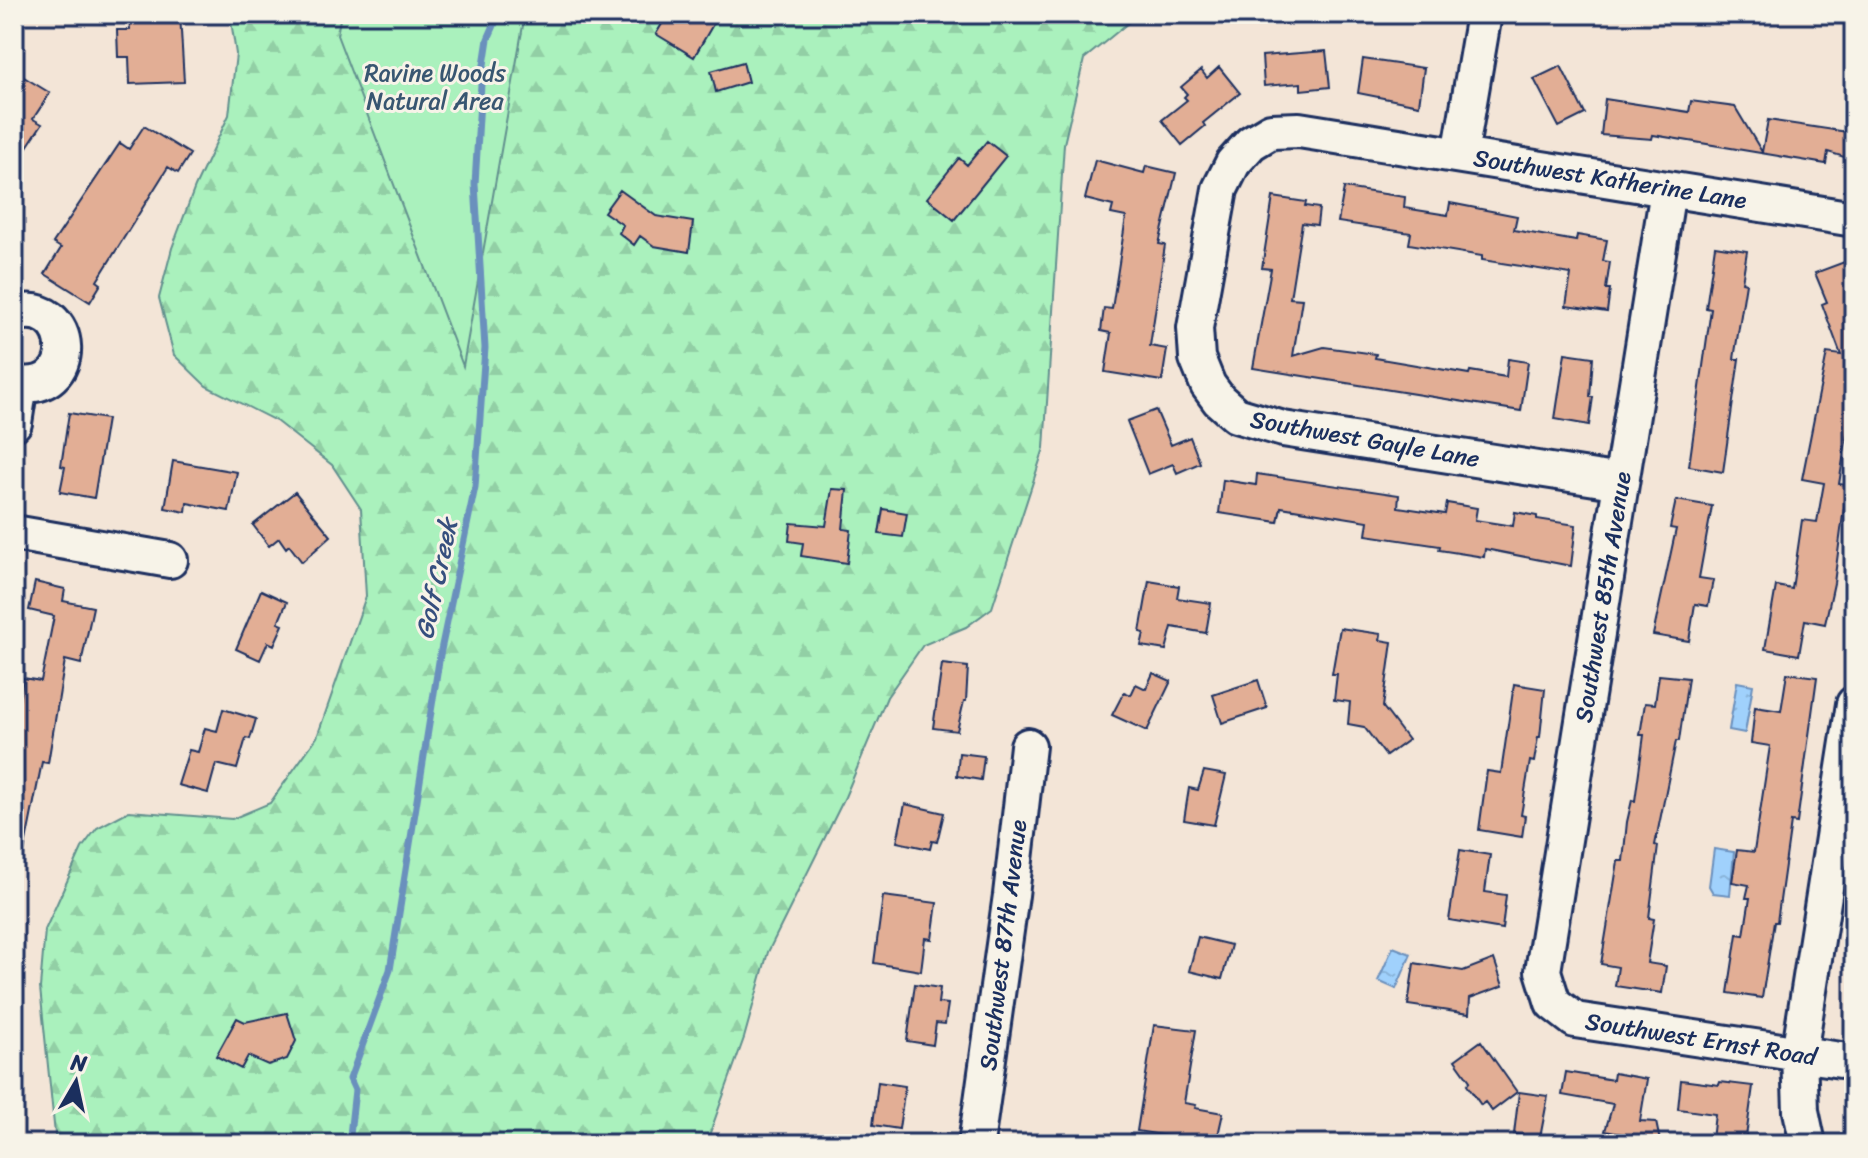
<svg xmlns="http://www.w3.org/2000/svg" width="1868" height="1158" viewBox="0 0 1868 1158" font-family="Sriracha,sans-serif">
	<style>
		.forest { fill: url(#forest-firs); stroke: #62908e; stroke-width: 2 }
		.park { fill: #aaf1bd; stroke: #62908e; stroke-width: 2 }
		.water { fill: url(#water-ripples); stroke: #6b90bd; stroke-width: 2 }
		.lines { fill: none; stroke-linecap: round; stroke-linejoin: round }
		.stream { stroke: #6b90bd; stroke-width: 7 }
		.building { fill: #e2ae95; stroke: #1b2f5e; stroke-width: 2 }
		.minor-casing { stroke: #1b2f5e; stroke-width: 40 }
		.minor { stroke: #f7f3e8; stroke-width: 34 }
		.labels { text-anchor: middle; stroke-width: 6; stroke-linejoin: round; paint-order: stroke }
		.park-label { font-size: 24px; fill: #385671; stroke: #f7f3e8 }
		.street-label { font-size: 24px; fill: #1b2f5e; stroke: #f7f3e8 }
		.water-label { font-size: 26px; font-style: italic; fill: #364f7e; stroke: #f7f3e8 }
	</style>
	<defs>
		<pattern id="forest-firs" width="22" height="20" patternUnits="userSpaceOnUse" patternTransform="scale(2)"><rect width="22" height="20" fill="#aaf1bd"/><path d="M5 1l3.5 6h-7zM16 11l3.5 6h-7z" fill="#92cfa5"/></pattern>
		<pattern id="water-ripples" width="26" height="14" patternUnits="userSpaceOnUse" patternTransform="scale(2)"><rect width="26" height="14" fill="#a0d1fc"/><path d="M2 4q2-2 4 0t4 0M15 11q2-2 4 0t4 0" fill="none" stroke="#89b4da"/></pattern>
	</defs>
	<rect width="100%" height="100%" fill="#f3e5d7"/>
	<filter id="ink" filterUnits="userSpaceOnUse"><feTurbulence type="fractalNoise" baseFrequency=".0125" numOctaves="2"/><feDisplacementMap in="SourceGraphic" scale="16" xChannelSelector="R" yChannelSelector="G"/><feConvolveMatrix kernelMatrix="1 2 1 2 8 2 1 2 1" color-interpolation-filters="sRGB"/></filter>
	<g filter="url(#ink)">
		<path class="forest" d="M230,14H1139L1084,59L1064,144L1044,448L992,608L966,627L923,645L887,697L845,797L768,952L744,1038L706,1144H56L40,988L45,930L82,848L97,828L129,811L232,819L270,803L317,737L366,596L361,509L332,465L276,421L206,386L174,355L159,298L172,248L195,187L229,115L236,54Z"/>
		<path class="park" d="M341,14H525L463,366L337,35Z"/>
		<path class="water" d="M1737,682L1753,685L1745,733L1729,730Z
			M1714,849L1734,852L1730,895L1713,893L1709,886Z
			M1393,947L1411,954L1396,989L1378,981Z"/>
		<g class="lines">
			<path class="stream" d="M349,1144L355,1090L350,1079L390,970L440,655L475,487L485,348L475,184L481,84L488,39L499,14"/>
		</g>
		<path class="building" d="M129,14H180L184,82L130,84L129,57H118L117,30H130Z
			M668,14H719L694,57L656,34Z
			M1326,51L1330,87L1301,90V83L1264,86L1262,56Z
			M1363,59L1424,68L1419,105L1358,93Z
			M743,62L748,82L716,92L711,71Z
			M1561,66L1585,114L1559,127L1534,79Z
			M1219,67L1240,93L1203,123L1205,126L1182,145L1162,120L1187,100L1184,97L1187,94L1181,87L1201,70L1207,78Z
			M14,71L50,93L33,119L42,124L27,147L19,142L14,150Z
			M1605,99L1689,112L1691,101L1735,107L1762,152L1768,120L1854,133V160L1828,152L1826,164L1653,135L1652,139L1601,135Z
			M144,126L190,154L178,173L168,167L97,281L101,284L90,302L45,274L61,248L53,243L120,143L129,149Z
			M987,141L1006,156L954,220L927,198L959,158L967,165Z
			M1095,160L1144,173L1146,166L1176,173L1159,244L1165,245L1150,346L1167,349L1162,381L1105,372L1111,333L1101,331L1104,308L1112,309L1126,217L1111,214L1113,206L1085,199Z
			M1344,188L1405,197L1404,208L1448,215L1450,203L1517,216L1514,230L1576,241L1577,235L1607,240L1603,261L1610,262L1606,289H1610L1607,312L1566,306L1571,274L1482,260V256L1409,244L1411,233L1338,222Z
			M620,190L656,216L693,222L689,252L654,246L640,236L634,245L619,233L623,225L604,212Z
			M1273,197L1306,202L1305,206L1319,208L1317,225L1302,223L1290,298L1302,299L1293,356L1324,347L1376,354L1375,358L1469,374L1470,371L1506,377L1508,359L1528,362L1521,411L1253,368L1271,269L1262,268Z
			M1715,246L1747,251L1742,282L1746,283L1734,359H1739L1723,472L1689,466L1711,309L1706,308Z
			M1847,261L1854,280V405L1852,404L1839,484L1847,485L1834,583L1825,624L1805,620L1799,655L1765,649L1776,586L1792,589L1802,520L1817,522L1824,483L1802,479L1827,353L1841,355L1822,304L1827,302L1815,273Z
			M1565,353L1593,357L1590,397H1593L1589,425L1555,419Z
			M1156,410L1171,445L1190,437L1200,463L1177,473L1173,464L1148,474L1127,421Z
			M69,413L107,419L94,498L60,492L65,467L61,466Z
			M173,461L237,472L229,511L187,503L186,512L165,508Z
			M1257,474L1399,495L1398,507L1445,514L1447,503L1477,508L1475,520L1513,526L1515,512L1537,516V519L1576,525L1571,566L1485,549L1484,557L1439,550L1440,546L1366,535L1368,521L1281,507L1278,522L1219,513L1223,480L1256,485Z
			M832,489L847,490L843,529L851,530L847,563L801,556L803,543L789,541L791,523L826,526Z
			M295,492L331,536L302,562L289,545L286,548L279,538L269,546L253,525Z
			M1676,500L1712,506L1699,578L1713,580L1708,606L1695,604L1689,641L1653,635L1676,529L1670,528Z
			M883,509L907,513L903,537L879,534Z
			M1149,581L1179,586L1177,598L1211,603L1206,633L1172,627L1166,650L1141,646L1144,633L1140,632Z
			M35,582L65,589L63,601L93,607L81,664L65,660L48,763L42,762L23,857L14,856V732L23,678L41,681L54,616L29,610Z
			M261,590L287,602L278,623L283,625L274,645L268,642L260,660L236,649Z
			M1340,628L1381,634L1380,640L1392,642L1383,707L1408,740L1386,756L1364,727L1348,724L1350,702L1334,700L1337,674H1332Z
			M942,664L968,667L966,701H964L957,731L933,728Z
			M1153,673L1171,681L1147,731L1112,715L1124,692L1131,695L1136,684L1146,689Z
			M1787,673L1817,677L1797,823L1791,822L1777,922H1774L1762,998L1728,993L1737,934L1744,935L1750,898H1746L1749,885L1732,882L1737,850L1754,852L1770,746L1751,743L1755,707L1781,711Z
			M1659,675L1688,678L1679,741H1676L1655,845L1658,846L1649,918L1654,919L1647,963L1666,966L1662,993L1615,986L1618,967L1601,964L1618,861H1623L1627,822L1632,800L1635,801L1644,735H1640L1645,703L1655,704Z
			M1258,680L1267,708L1222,723L1213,695Z
			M1514,684L1545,689L1540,737H1538L1534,762L1530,761L1521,815L1525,816L1522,837L1479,830L1487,771L1501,773Z
			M223,709L256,719L250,739L246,738L237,769L216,764L208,793L178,785L189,750L198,752L205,728L217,731Z
			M959,753L984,756L981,780L957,776Z
			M1204,771L1226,775L1214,825L1184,820L1189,788L1198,790Z
			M905,804L944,813L937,842L932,841L930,849L897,842Z
			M1460,850L1490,855L1485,892L1506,895L1502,929L1449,920Z
			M883,896L937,903L932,939L925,938L921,971L874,963Z
			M1198,937L1231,945L1222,979L1189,971Z
			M1494,959L1503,986L1470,998L1469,1014L1408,1005L1414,963L1463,971Z
			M915,984L940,988L938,1003L948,1004L945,1024L936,1023L933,1045L907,1041Z
			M287,1013L296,1041L287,1059L268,1065L248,1056L241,1069L216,1056L237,1018L245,1022Z
			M1154,1025L1196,1030L1184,1103L1196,1105L1195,1108L1223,1113L1216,1144L1137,1131Z
			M1481,1041L1517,1092L1492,1111L1485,1102L1481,1105L1467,1085L1470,1081L1455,1060Z
			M1566,1072L1613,1080L1614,1073L1647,1079L1640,1121L1656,1122L1660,1141L1605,1131L1613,1104L1562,1095Z
			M1681,1080L1719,1085L1720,1082L1753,1086L1745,1144L1712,1140L1715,1114L1678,1109Z
			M878,1082L905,1086L899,1129L873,1125Z
			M1519,1092L1548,1096L1540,1138L1514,1134Z"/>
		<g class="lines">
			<defs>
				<path id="minor" d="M1460,155L1484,14
					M1668,190L1543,971L1553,1003L1575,1020L1854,1062
					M14,314C76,295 83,398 14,383
					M14,423L20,384
					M1621,482L1283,429L1236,415L1219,400L1208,385L1197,358L1195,328L1220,189L1233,163L1251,143L1271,131L1299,130L1854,219
					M14,533L170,560
					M976,1144L1011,895L1028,746
					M1808,1144L1801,1111L1799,1054L1854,704"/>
			</defs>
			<use href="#minor" class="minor-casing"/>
			<use href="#minor" class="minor"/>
		</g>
	</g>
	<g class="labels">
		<g class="park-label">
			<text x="435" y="81">Ravine Woods<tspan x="435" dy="28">Natural Area</tspan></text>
		</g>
		<g class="street-label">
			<text transform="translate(1610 179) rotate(9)" y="8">Southwest Katherine Lane</text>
			<text transform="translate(1365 439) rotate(10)" y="8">Southwest Gayle Lane</text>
			<text transform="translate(1603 597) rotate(-81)" y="8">Southwest 85th Avenue</text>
			<text transform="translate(1003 945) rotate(-83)" y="8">Southwest 87th Avenue</text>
			<text transform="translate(1701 1039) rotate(9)" y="8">Southwest Ernst Road</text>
		</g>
		<g class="water-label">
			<text transform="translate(436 579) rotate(-78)" y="9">Golf Creek</text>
		</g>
	</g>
	<rect width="1868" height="1158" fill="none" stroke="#f7f3e8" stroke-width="48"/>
	<rect x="24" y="24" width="1820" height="1110" fill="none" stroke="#1b2f5e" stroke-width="3" filter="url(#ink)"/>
	<g transform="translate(76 1082) rotate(9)" stroke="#f7f3e8" stroke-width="6" paint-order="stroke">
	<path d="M0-6L14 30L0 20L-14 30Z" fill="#1b2f5e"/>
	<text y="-12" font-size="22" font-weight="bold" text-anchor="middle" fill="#1b2f5e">N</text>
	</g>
</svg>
